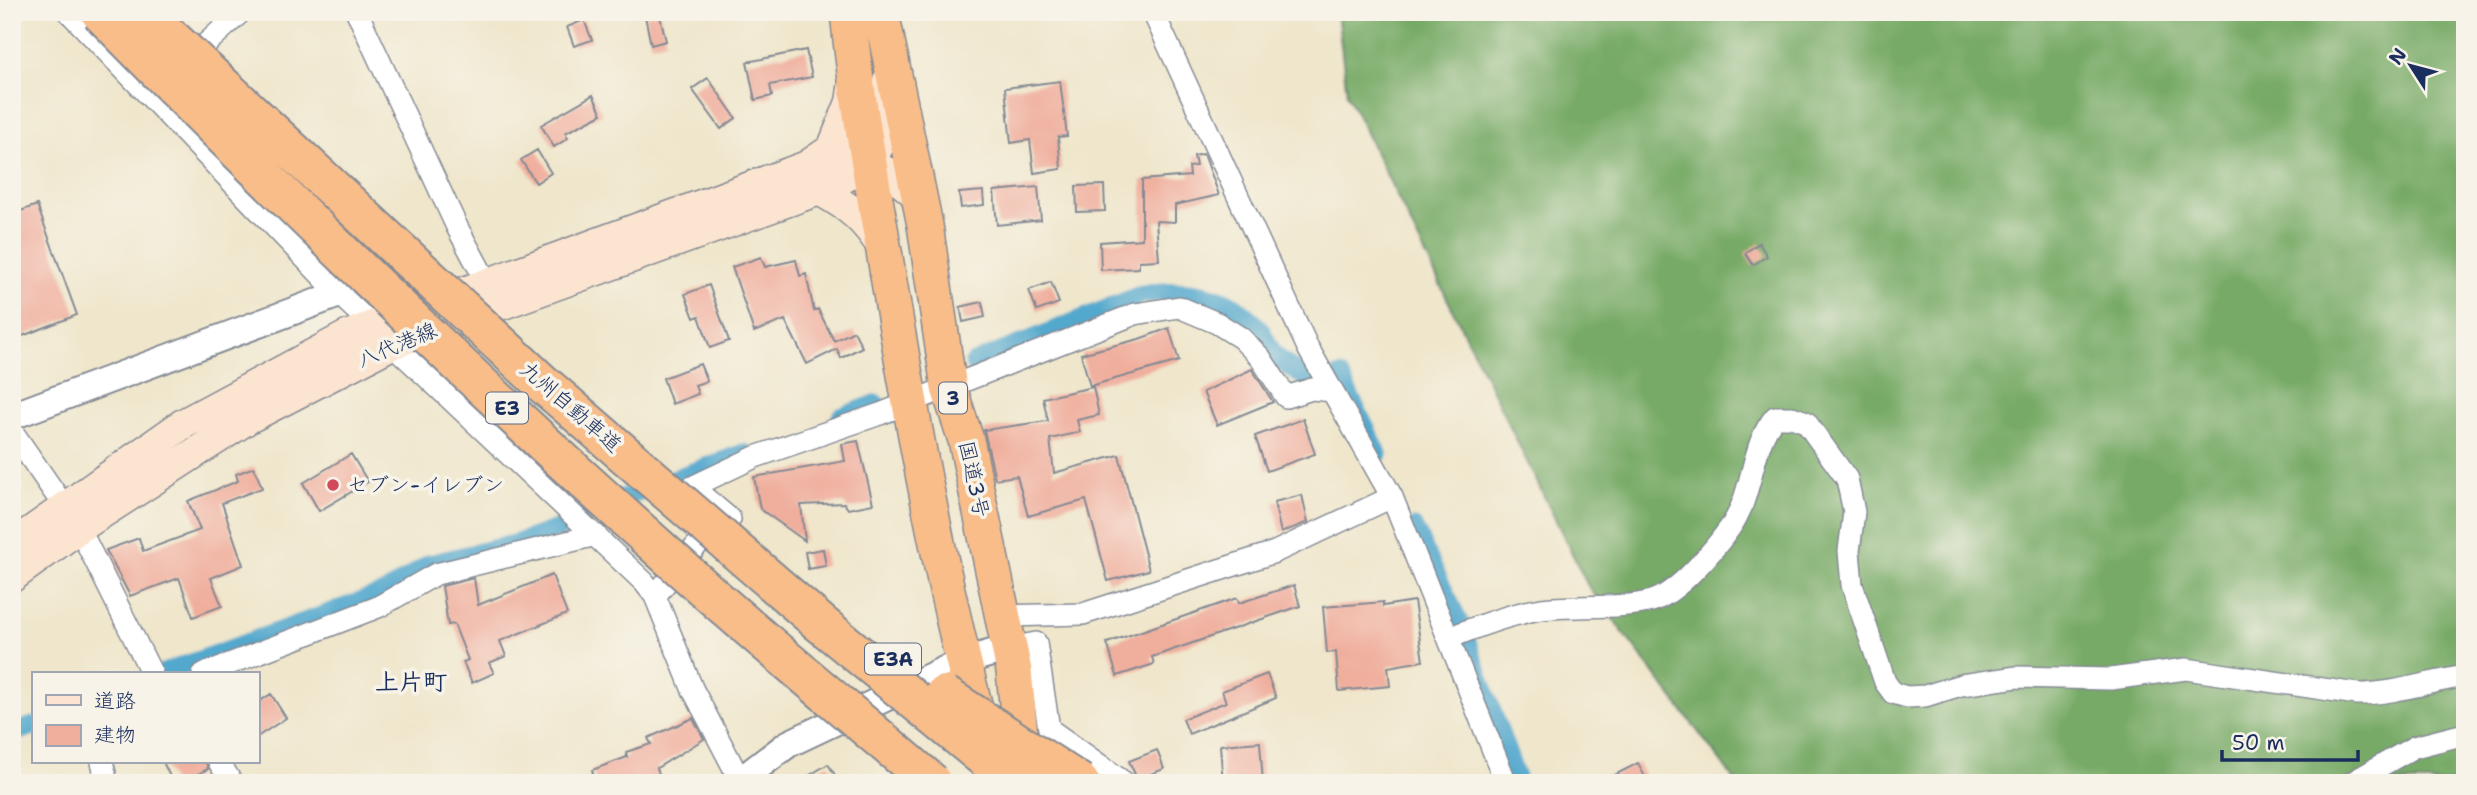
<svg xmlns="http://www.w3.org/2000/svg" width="2477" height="795" viewBox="0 0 2477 795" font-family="'Shantell Sans','Klee One',sans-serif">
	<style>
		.forest { fill: #7a6; stroke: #496c62; stroke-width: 2 }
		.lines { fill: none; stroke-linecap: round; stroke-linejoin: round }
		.canal { stroke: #52a8ce; stroke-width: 19 }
		.building { fill: #f0ae9d }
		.minor-casing { stroke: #858a94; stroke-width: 24 }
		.tertiary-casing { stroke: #858a94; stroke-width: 30 }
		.secondary-casing { stroke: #858a94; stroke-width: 33 }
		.trunk-casing { stroke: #858a94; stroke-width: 38 }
		.minor { stroke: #fff; stroke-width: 21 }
		.tertiary { stroke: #fff; stroke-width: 26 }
		.secondary { stroke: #fce5d0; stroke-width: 30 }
		.trunk { stroke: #f8bd89; stroke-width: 35 }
		.motorway-bridge-casing { stroke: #858a94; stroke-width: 42; stroke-linecap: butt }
		.motorway-bridge { stroke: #f8bd89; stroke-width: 38 }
		.poi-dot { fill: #d1495b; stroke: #f7f3e8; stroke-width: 2.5 }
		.labels { text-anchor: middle; stroke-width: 7; stroke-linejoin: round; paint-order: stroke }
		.shield { fill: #f7f3e8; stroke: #5d6a87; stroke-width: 2 }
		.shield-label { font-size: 19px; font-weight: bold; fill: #1b2f5e }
		.street-label { font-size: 21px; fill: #1b2f5e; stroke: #f7f3e8 }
		.poi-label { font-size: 21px; fill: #1b2f5e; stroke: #f7f3e8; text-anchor: start }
		.quarter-label { font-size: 24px; font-weight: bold; fill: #1b2f5e; stroke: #f7f3e8 }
	</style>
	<rect width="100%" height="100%" fill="#f7f3e8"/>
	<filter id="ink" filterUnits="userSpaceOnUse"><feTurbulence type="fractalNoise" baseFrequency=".0143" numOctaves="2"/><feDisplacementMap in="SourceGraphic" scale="14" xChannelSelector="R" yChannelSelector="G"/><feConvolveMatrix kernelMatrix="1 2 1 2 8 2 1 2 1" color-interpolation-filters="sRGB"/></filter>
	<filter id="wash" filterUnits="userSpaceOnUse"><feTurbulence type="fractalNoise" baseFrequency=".00686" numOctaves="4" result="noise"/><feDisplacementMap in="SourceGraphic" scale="28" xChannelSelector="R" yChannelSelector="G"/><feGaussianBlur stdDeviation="1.57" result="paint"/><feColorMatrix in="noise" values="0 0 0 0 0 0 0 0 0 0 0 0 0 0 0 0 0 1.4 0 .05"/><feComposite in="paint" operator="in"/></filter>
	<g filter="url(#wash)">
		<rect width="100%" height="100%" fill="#efe6cb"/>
		<path class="forest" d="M1337,12H2465V783H1737L1588,586L1347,94Z"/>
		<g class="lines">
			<path class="canal" d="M974,363L1143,294C1185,288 1229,291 1258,327C1265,335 1268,347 1275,355C1284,365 1299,373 1310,381
				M1340,376L1378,454
				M841,417L876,404
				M588,511L744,453
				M1414,528L1462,628L1518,783
				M161,674L387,592L429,564L518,543L568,525
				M12,733L33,726"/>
		</g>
		<g id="blocks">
			<path class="building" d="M659,12L666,41L651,45L645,16Z
				M584,20L592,40L574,46L567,27Z
				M806,50L812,77L770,85L772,96L755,100L747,62Z
				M708,78L736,118L721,129L692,89Z
				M1060,81L1067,136L1058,137L1061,169L1034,173L1030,140L1011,143L1005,88Z
				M593,95L602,114L565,133L568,138L554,147L541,125Z
				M537,150L551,173L536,183L521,160Z
				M1204,154L1219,195L1175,205V222L1156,221L1159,260L1139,261V268L1101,270L1100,242L1142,239V180L1190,176L1189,167L1196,166L1194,156Z
				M1104,185L1105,211L1077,212L1076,186Z
				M1038,187L1041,220L997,225L994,191Z
				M983,191L984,205L961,208L959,193Z
				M37,205L77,315L12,340V214Z
				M1759,243L1767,256L1753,265L1745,253Z
				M761,257L765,267L796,260L800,276L806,274L814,311L818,309L834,341L854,331L862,347L841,358L837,349L807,364L785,320L754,332L732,267Z
				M1051,282L1059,303L1037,311L1029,290Z
				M709,285L729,341L710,348L699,316L694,318L685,294Z
				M982,302L985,317L963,322L960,307Z
				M1169,328L1179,361L1090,386L1081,354L1139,339Z
				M700,364L707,381L695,385L698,394L672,404L663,378Z
				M1252,369L1273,402L1217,425L1203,392Z
				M1093,387L1099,415L1077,420L1080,432L1050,439L1054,473L1119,455L1149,570L1108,581L1086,500L1028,516L1017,476L995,479L984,430L1048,421L1043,398Z
				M1303,419L1315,454L1267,471L1255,436Z
				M858,441L873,504L848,509L844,503L801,505L805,541L760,509L754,477L845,461L842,444Z
				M351,454L368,482L319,511L303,483Z
				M254,467L262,488L222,503L243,565L211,578L222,606L193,617L179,578L130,596L106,550L139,538L143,551L200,530L188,501L238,481L236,474Z
				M1302,495L1308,522L1281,533L1274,502Z
				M823,549L826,566L808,569L805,552Z
				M552,575L567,614L500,641L506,656L489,663L494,673L472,683L463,662L468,660L454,624L448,625L442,586L474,578L478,605Z
				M1294,585L1300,606L1152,657L1154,664L1117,676L1107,643L1237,598L1239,603Z
				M1414,601L1423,661L1388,667L1390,686L1339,691L1336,652L1327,653L1323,607L1383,602V606Z
				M1267,674L1276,698L1189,734L1183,719L1226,702L1222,691Z
				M271,694L286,718L257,737V703Z
				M693,718L704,739L657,768L662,783H596L592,770L627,757L626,752L651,744L648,738Z
				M1260,742L1263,783H1223L1220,745Z
				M1157,750L1164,769L1137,779L1129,761Z
				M163,762H206L208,769L192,777L195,783H173Z
				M1638,763L1648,783H1599Z
				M828,764L840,783H797Z"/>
		</g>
	</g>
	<g filter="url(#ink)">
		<use href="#blocks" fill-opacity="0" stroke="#858a94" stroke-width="2"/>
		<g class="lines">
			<defs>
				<path id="minor" d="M69,12L339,294L644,582L655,596L692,688L740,780
					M357,12L457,227L487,283
					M1153,12L1308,348L1392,497L1506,783
					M185,63L241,12
					M12,431L79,528L152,674
					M655,596L702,539L730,519L692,487L755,457L880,414L1135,314L1179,307L1217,323L1241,338L1260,357L1286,397L1312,389L1333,391
					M1003,616L1083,614L1275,552L1392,497
					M1449,638C1478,626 1510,614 1541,609C1572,605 1624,609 1652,601C1678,593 1713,551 1729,529C1754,496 1750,446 1775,417H1792L1806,422L1847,479L1854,512L1849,551L1852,585L1885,682L1893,693L1907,697L1925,696L1961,685L2017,677L2111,679L2186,669L2357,694C2393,694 2428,682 2465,676
					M1010,648L1036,643L1049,729L1125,783
					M203,674L378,607L436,574L596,535
					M219,762L232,783
					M97,783L105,773L102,762
					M2351,783L2414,747L2465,734"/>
				<path id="tertiary" d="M12,416L339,294
					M737,783L788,744L963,661L1010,648"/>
				<path id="secondary" d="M807,166L832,149L851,102L854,82
					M819,190C849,206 866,220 884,250
					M12,545L183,424L347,336L372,326L807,166C857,153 882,163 919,197
					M12,577L79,528L249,418L392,344L819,190C882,161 886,149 888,81"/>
				<path id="trunk" d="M848,12C856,97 872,180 886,263C912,422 941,580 982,735
					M881,12L925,225L949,388L966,440L1014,671L1023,768"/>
			</defs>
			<use href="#minor" class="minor-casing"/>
			<use href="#tertiary" class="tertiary-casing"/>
			<use href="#secondary" class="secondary-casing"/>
			<use href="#trunk" class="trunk-casing"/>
			<use href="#minor" class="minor"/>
			<use href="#tertiary" class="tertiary"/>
			<use href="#secondary" class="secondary"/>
			<use href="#trunk" class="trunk"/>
			<defs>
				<path id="motorway-bridge" d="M100,12C293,209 492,400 698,583C774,651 854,716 932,783
					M143,12L542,383L820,623L1015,783
					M944,695L1080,783"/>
			</defs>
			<use href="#motorway-bridge" class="motorway-bridge-casing"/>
			<use href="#motorway-bridge" class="motorway-bridge"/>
		</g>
	</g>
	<circle class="poi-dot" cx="333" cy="485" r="7"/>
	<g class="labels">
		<g class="shield">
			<rect x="939" y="382.5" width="28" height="31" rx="5"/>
			<rect x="486" y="392.5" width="42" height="31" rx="5"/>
			<rect x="865" y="643.5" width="56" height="31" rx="5"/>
		</g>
		<g class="shield-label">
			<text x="953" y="405">3</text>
			<text x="507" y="415">E3</text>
			<text x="893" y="666">E3A</text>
		</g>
		<g class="street-label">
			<text transform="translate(397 345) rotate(-23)" y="7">八代港線</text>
			<text transform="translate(571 407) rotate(41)" y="7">九州自動車道</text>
			<text transform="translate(974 479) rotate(78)" y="7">国道3号</text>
		</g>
		<g class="poi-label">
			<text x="347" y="492">セブン-イレブン</text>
		</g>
		<g class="quarter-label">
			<text x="411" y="690">上片町</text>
		</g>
	</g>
	<rect width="2477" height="795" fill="none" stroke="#f7f3e8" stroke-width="42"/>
	<rect x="32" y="672" width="228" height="91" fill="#f7f3e8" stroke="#9fa5b1" stroke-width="2"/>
	<rect x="46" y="695" width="35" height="10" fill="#fce5d0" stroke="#9fa5b1" stroke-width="2"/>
	<text x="94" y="708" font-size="21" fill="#1b2f5e">道路</text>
	<rect x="46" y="725" width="35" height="21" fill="#f0ae9d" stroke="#9fa5b1" stroke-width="2"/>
	<text x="94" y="742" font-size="21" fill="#1b2f5e">建物</text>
	<g transform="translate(2411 66) rotate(306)" stroke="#f7f3e8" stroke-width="5" paint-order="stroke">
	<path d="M0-5L12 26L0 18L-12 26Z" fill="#1b2f5e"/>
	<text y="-10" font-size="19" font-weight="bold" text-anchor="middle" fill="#1b2f5e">N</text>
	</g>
	<path d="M2222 750v10h136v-10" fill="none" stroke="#1b2f5e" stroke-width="3.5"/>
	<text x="2232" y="750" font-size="21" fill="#1b2f5e" stroke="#f7f3e8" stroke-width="5" paint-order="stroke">50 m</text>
</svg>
